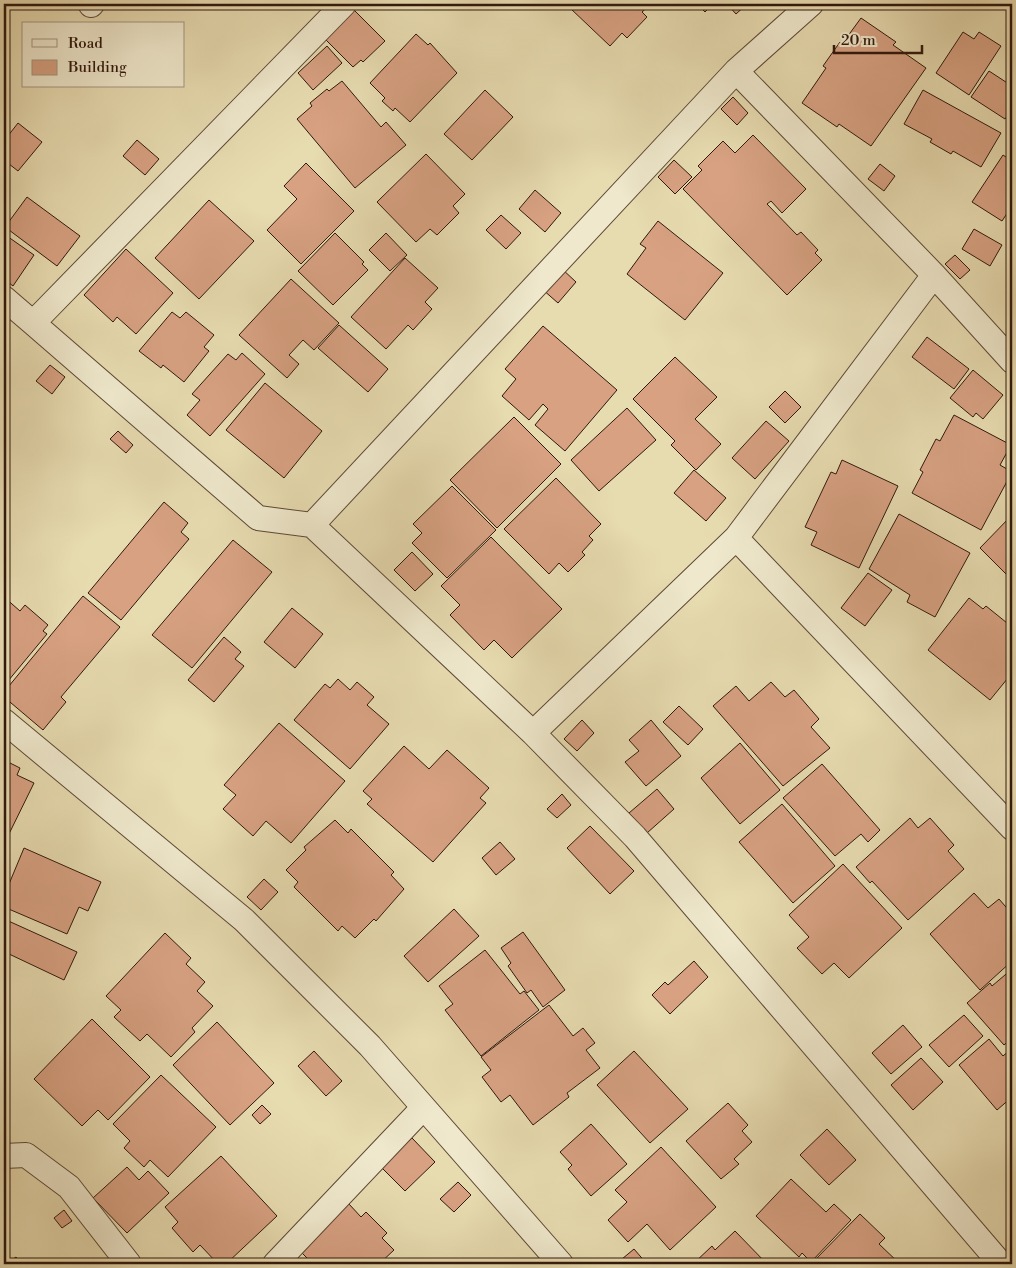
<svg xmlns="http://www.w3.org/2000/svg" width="1016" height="1268" viewBox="0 0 1016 1268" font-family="'Libre Bodoni',serif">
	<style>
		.building { fill: #d7a182; stroke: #31180d }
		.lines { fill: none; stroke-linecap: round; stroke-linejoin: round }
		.minor-casing { stroke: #5e4936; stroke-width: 26 }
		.minor { stroke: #efe8cc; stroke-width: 24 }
	</style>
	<rect width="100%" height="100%" fill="#e7dbb0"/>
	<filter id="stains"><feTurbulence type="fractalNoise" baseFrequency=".004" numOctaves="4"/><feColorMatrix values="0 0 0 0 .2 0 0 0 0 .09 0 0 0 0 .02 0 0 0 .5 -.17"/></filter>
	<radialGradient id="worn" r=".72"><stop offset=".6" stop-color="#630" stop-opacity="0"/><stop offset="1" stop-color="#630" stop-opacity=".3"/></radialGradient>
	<path class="building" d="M574,4H651L642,12L647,17L627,38L622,33L610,46L570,8Z
		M697,4H713L705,12Z
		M727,4H747L736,14Z
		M353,9L385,41L363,62L361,60L353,67L324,38Z
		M861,18L896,42L893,45L926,68L871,146L839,124L837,127L802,103L826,68L823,66L840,42L842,44Z
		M963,32L974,39L979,32L1001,46L969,95L936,73Z
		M416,34L428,45L430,43L457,73L410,122L395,108L393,111L382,101L385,98L370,83Z
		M327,46L342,63L313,90L298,73Z
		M989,71L1012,86V110L1005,119L971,97Z
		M342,81L381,127L386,122L406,145L355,188L297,119L312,106L310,103L327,89L329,91Z
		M485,90L513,117L472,160L444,134Z
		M923,90L1001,133L981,167L953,151L951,154L930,142L932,139L904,124Z
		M733,97L748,113L737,125L721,109Z
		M18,123L42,142L18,171L4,160V141Z
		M753,135L806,189L782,213L771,201L767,204L797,235L801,232L818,250L815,253L822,260L787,295L683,189L702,170L698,166L723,141L735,153Z
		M137,140L159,159L145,175L123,156Z
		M426,154L465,194L453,206L459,213L437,235L430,229L416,242L377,202Z
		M1003,155L1012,161V206L1002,221L972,202Z
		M674,160L692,177L675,194L658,177Z
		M306,163L354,211L301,264L267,230L297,199L284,186Z
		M880,164L895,176L884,191L868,179Z
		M535,190L561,213L545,232L519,209Z
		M27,197L80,236L57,266L5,227Z
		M209,200L254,241L199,299L155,258Z
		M501,215L521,233L506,249L486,230Z
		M658,221L723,273L685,320L627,274L646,248L640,244Z
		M974,229L1002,245L990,266L962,249Z
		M335,233L364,262L362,264L368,270L333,305L298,271Z
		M386,233L407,255L390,271L369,250Z
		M4,234L34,255L13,286L4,279Z
		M126,249L173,293L136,334L117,317L113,322L84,295Z
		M955,255L970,270L960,279L945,264Z
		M405,258L438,288L425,302L432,309L413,330L408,325L386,349L351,317Z
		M561,268L576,282L558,303L542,289Z
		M291,279L339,323L314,350L303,340L289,355L299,364L287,378L239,335Z
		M172,312L180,318L186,312L214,335L204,347L209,351L184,382L163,365L161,368L139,351Z
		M339,325L388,369L368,392L318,348Z
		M543,326L617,390L565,451L535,425L548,409L543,404L529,420L502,396L516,379L505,369Z
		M927,337L969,369L954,389L912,357Z
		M242,353L265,374L210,436L187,415L200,400L192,394L228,354L236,360Z
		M675,357L717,397L695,419L721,444L696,470L671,445L675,441L633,399Z
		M50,365L65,377L52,394L36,381Z
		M973,370L1003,395L983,419L976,413L973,417L950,398Z
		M265,383L322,431L284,478L226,430Z
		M785,391L801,407L785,423L769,407Z
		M627,408L656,440L599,491L571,460Z
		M954,415L1011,445L1000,465L1012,472L981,530L912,493L923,472L920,470L936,439L940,441Z
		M514,417L561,464L497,528L450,480Z
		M766,421L789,441L755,479L732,458Z
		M118,431L133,445L126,453L110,439Z
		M842,460L898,486L859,568L811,545L817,532L805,527L831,472L836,474Z
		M694,470L726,498L706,521L674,493Z
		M556,478L601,524L589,536L593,540L582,552L585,555L568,572L559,563L549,574L504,529Z
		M452,486L496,530L447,578L412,543L422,533L413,524Z
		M164,502L188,523L181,532L189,539L121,620L88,593Z
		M899,514L970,553L935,617L907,602L910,595L869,569Z
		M1012,515V580L980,548Z
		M491,537L562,609L512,658L494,640L484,650L450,615L460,605L441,586Z
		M233,540L272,572L192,668L152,635Z
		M412,552L433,574L415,591L394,570Z
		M868,573L892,590L865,626L841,608Z
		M83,596L120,627L61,697L66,702L43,730L4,697V692Z
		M4,597L20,611L25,605L48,625L43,631L47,634L8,681L4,677Z
		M969,598L983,609L986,606L1012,627V673L990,700L928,650Z
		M292,608L323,634L295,668L264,642Z
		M224,637L241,652L235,659L244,666L214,702L188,680Z
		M338,679L350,690L357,682L374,697L367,705L389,724L350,769L294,720L325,684L330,688Z
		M771,682L785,697L794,690L819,719L811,727L830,748L783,786L713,706L736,686L749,701Z
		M679,706L703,729L688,745L663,722Z
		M582,720L594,733L577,751L564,739Z
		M651,720L681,756L646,786L625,762L639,751L629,740Z
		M279,723L345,781L291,843L266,821L253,836L223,809L236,795L224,785Z
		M740,743L780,790L740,824L701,778Z
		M404,746L429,769L447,750L489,788L480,798L486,803L433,862L367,804L372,799L363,791Z
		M4,760L20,768L17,775L34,783L6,840L4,839Z
		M822,764L880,830L868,842L861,834L835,856L783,798Z
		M657,789L674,809L647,833L629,813Z
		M562,794L571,805L557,818L547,809Z
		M782,804L835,866L793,903L739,842Z
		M910,818L918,828L930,818L954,845L948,851L964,869L908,920L872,881L870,883L856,867Z
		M335,820L348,833L351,829L394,872L391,875L404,889L376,921L374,919L355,938L342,926L338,931L294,887L298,882L286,870L306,850L304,847Z
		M590,826L634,871L610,894L567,848Z
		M500,842L515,859L496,875L482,858Z
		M24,848L101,882L88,911L79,907L67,934L4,907V896Z
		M843,864L902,928L849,978L834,963L822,974L797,948L809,937L789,915Z
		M264,879L278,892L261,910L247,897Z
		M974,893L988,908L999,899L1012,914V961L980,990L930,934Z
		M454,909L479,936L428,982L404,956Z
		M4,919L77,952L64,980L9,954L6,959L4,958Z
		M523,932L565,990L543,1007L531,990L527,993L508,966L511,963L501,948Z
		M165,933L191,958L186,964L205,982L197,991L213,1006L192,1028L195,1032L171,1057L147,1034L140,1041L114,1017L121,1010L106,996Z
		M485,950L520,994L524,991L539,1010L481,1056L445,1010L453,1004L439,986Z
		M694,961L708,977L670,1014L652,995L665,982L668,985Z
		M1012,969V1038L1004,1045L967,1003L990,983L992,986Z
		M549,1005L573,1036L583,1028L595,1043L586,1050L600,1068L567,1093L569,1097L533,1125L510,1095L501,1102L482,1077L491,1070L481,1057Z
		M964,1015L983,1036L949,1067L929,1045Z
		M92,1019L150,1077L108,1120L98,1110L82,1126L34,1079Z
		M217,1022L274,1083L230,1125L173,1065Z
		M903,1025L922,1047L891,1074L872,1053Z
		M989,1039L1003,1056L1011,1049L1012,1051V1097L997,1110L959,1065Z
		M314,1051L342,1081L326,1096L298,1066Z
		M634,1051L688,1109L650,1143L597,1085Z
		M921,1058L943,1082L913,1110L891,1085Z
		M161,1075L216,1127L168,1177L150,1160L144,1167L124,1148L130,1141L113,1124Z
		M728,1103L748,1125L742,1131L752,1142L734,1159L739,1164L721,1179L686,1141Z
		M262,1105L271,1114L260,1124L252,1115Z
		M591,1124L627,1164L591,1196L568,1169L572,1165L560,1152Z
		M827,1129L856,1160L829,1185L800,1155Z
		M412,1138L435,1162L405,1191L382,1168Z
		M661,1147L716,1207L670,1250L647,1224L628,1242L608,1220L627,1202L615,1190Z
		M221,1156L277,1216L226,1264H218L200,1245L193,1252L172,1228L178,1222L165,1207Z
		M127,1167L139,1180L148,1171L169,1193L127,1233L93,1198Z
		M791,1179L826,1212L834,1204L851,1220L811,1262L802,1253L799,1257L756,1216Z
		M458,1182L471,1195L454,1212L440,1199Z
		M349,1204L361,1217L366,1212L387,1233L382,1238L394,1250L379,1264H313L300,1251Z
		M64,1210L72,1221L62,1228L54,1218Z
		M860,1214L885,1238L879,1244L900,1264H811Z
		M735,1231L767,1264H693L712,1246L715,1250Z
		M634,1249L647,1264H616Z
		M16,1257L22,1264H6Z
		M396,1258L401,1264H389Z"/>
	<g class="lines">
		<defs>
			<path id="minor" d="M91,5L92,4
				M934,275L1012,361
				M4,298L33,323L344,4
				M33,323L258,518L312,525L533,733L635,837L1001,1264
				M312,525L736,71L811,4
				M736,538L1012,828
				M4,721L244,920L370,1046L561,1264
				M533,733L736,538L934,275L736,71
				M4,1156L26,1155L69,1187L129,1264
				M275,1264L423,1108"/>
		</defs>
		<use href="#minor" class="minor-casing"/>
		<use href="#minor" class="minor"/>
	</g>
	<rect width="1016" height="1268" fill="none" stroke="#e7dbb0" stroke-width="20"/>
	<rect x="5" y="5" width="1006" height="1258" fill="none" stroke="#31180d" stroke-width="2.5"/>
	<rect x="10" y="10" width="996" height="1248" fill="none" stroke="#31180d"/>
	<rect x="22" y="22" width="162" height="65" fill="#efe8cc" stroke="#a39580"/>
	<rect x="32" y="39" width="25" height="8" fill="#efe8cc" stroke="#a39580"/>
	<text x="68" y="48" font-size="15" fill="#31180d">Road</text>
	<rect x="32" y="60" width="25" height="15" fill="#d7a182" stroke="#a39580"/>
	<text x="68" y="72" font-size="15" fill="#31180d">Building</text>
	<path d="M834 45v8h88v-8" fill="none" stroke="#31180d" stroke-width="2.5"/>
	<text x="841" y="45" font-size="15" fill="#31180d" stroke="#efe8cc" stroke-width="4" paint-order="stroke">20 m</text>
	<rect width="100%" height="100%" filter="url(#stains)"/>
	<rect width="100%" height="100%" fill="url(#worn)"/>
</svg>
